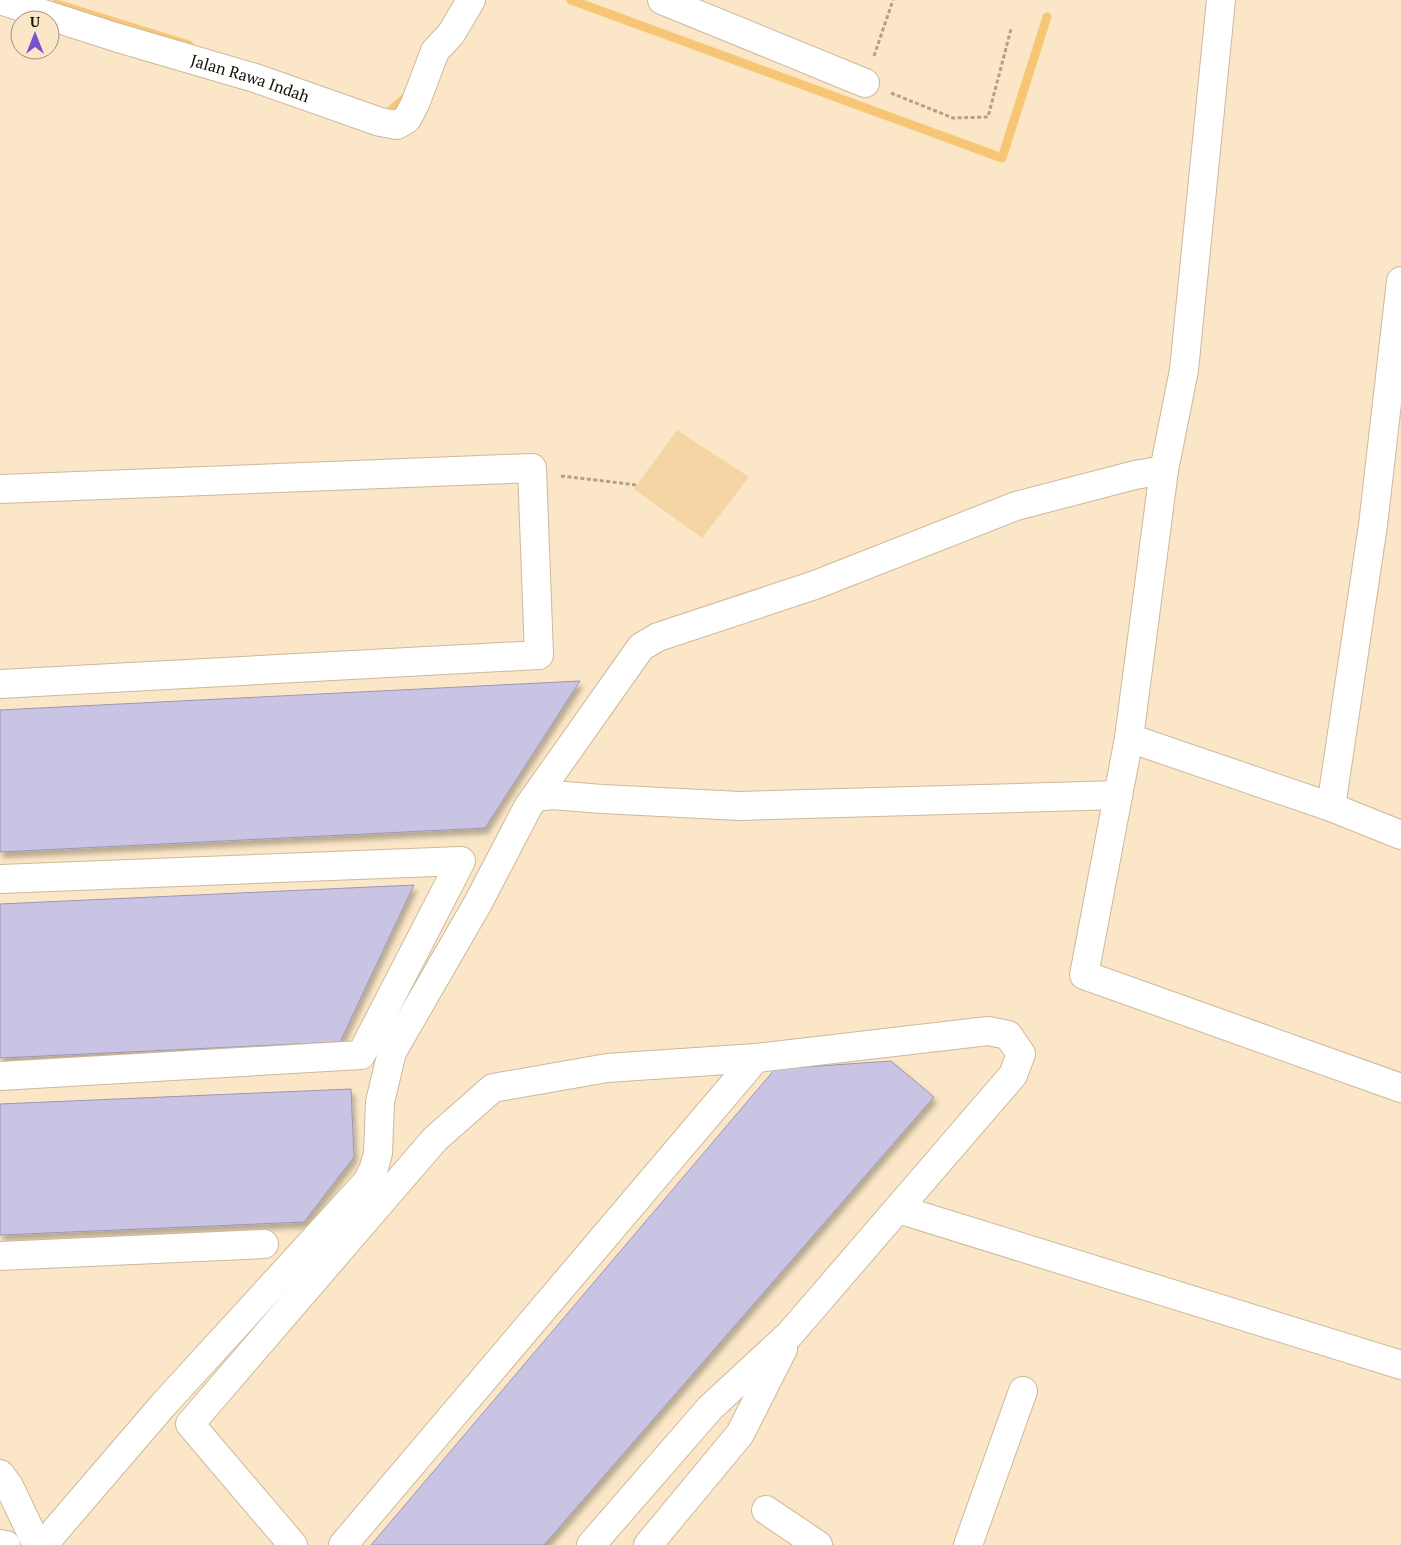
<svg xmlns="http://www.w3.org/2000/svg" width="1401" height="1545" viewBox="0 0 1401 1545" font-family="'PT Serif',serif">
	<style>
		.green { fill: #f5d5a4 }
		.lines { fill: none; stroke-linecap: round; stroke-linejoin: round }
		.stream { stroke: #f7c675; stroke-width: 9 }
		.building { fill: #c9c3e4; stroke: #9c96b6; filter: url(#shadow) }
		.minor-casing { stroke: #ccb99b; stroke-width: 30 }
		.path { stroke: #b0a188; stroke-width: 3; stroke-dasharray: 4 2.5; stroke-linecap: butt }
		.minor { stroke: #fff; stroke-width: 28 }
		.labels { text-anchor: middle; stroke-width: 4.5; stroke-linejoin: round; paint-order: stroke }
		.street-label { font-size: 16px; fill: #160f05; stroke: #fbe7c7 }
	</style>
	<defs>
		<filter id="shadow"><feDropShadow dx="3" dy="5.5" stdDeviation="2.5" flood-color="#0004"/></filter>
	</defs>
	<rect width="100%" height="100%" fill="#fbe7c7"/>
	<path class="green" d="M677,430L749,477L702,538L634,489Z"/>
	<g class="lines">
		<path class="stream" d="M571,0L1002,158L1047,17
			M56,4L189,45
			M383,113L387,114L409,94"/>
	</g>
	<path class="building" d="M580,681L485,828L0,852V710Z
		M414,885L340,1042L0,1058V904Z
		M891,1061L934,1097L544,1545H371L775,1069Z
		M351,1089L354,1157L304,1222L0,1235V1104Z"/>
	<g class="lines">
		<defs>
			<g id="minor">
				<path id="s1" d="M0,0L115,37L255,78L380,122L397,125L407,119L415,104L435,51L451,34L471,0"/>
				<path d="M662,0L865,83"/>
				<path d="M0,489L532,468L539,655L0,684"/>
				<path d="M1129,738L1164,470L1184,370L1221,0"/>
				<path d="M536,797L552,795L602,799L740,806L1118,795"/>
				<path d="M1331,807L1373,525L1401,281"/>
				<path d="M1401,835L1331,807L1129,738L1084,975L1401,1088"/>
				<path d="M0,879L461,861L361,1055L0,1076"/>
				<path d="M898,1209L1401,1365"/>
				<path d="M0,1256L264,1244"/>
				<path d="M0,1474L9,1486L37,1545"/>
				<path d="M766,1510L818,1545"/>
				<path d="M0,1544L6,1545"/>
				<path d="M43,1545L164,1404L367,1182L374,1168L378,1153L380,1102L392,1052L478,903L528,807L641,647L658,637L815,585L1016,506L1135,475L1164,470"/>
				<path d="M293,1545L190,1424L435,1139L493,1088L607,1068L756,1058"/>
				<path d="M343,1545L756,1058L988,1031L1008,1035L1021,1054L1013,1075L790,1334L710,1408L591,1545"/>
				<path d="M648,1545L740,1434L783,1349"/>
				<path d="M968,1545L1023,1391"/>
			</g>
		</defs>
		<use href="#minor" class="minor-casing"/>
		<path class="path" d="M874,56L893,0
			M891,93L953,118L988,117L1011,29
			M561,476L637,485"/>
		<use href="#minor" class="minor"/>
	</g>
	<g class="labels">
		<g class="street-label">
			<text dy="6" stroke="none"><textPath href="#s1" startOffset="262">Jalan Rawa Indah</textPath></text>
		</g>
	</g>
	<g transform="translate(35 35)"><circle r="24" fill="#fbe7c7" stroke="#9f9179"/>
	<path d="M0-4L9 19L0 12L-9 19Z" fill="#7953cd"/>
	<text y="-8" font-size="14" font-weight="bold" text-anchor="middle" fill="#160f05">U</text>
	</g>
</svg>
